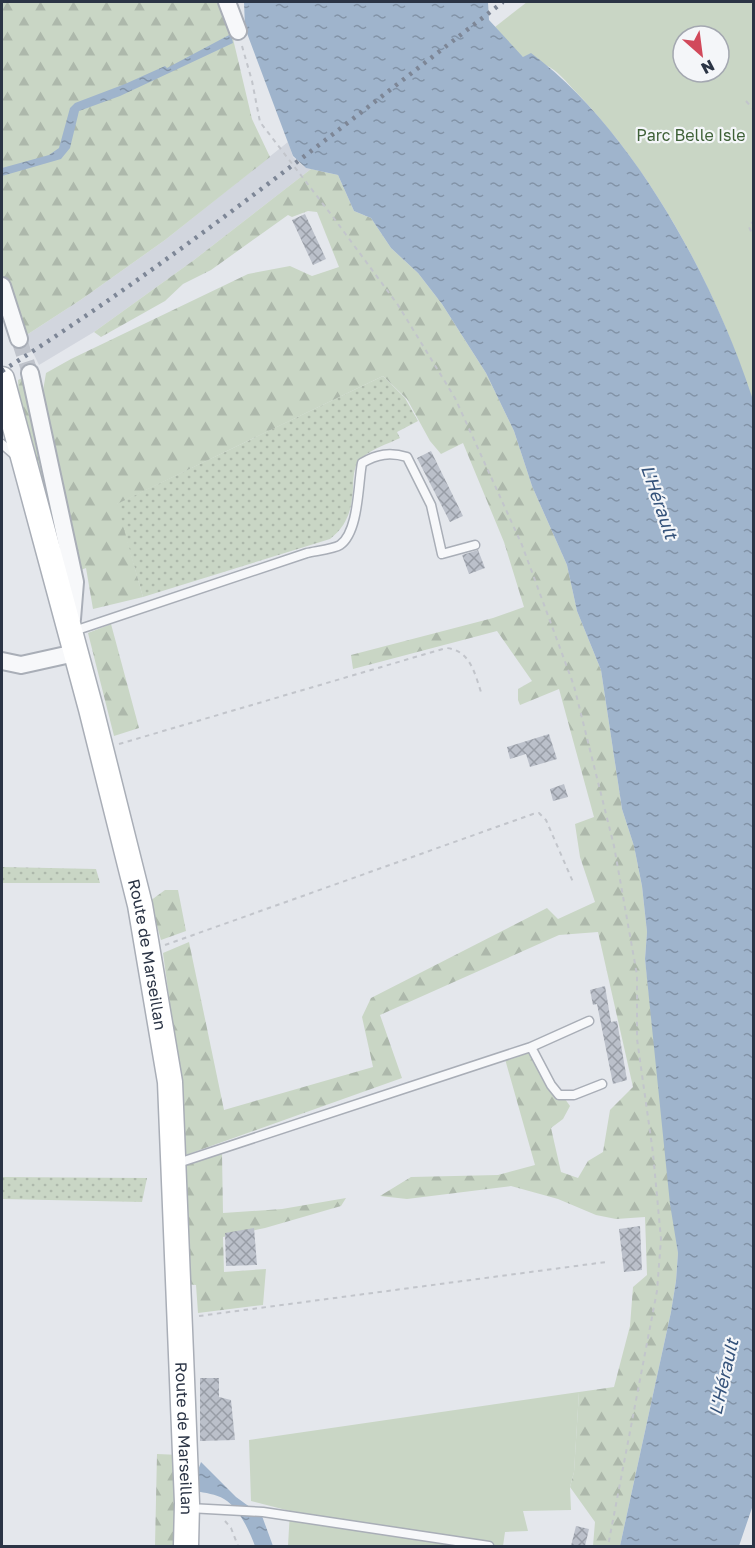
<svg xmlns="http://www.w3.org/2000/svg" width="755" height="1548" viewBox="0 0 755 1548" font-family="'Golos Text',sans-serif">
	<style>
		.built { fill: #d2d6de }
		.grass { fill: url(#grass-dots) }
		.forest { fill: url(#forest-firs) }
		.green { fill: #c9d6c5; fill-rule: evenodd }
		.water { fill: url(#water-ripples) }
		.building { fill: url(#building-cross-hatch) }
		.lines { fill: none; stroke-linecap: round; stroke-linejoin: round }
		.street-tunnel { stroke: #bfc3cb; stroke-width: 16; stroke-dasharray: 16 8; stroke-linecap: butt }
		.lane-casing { stroke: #a9aeb7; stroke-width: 11 }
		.street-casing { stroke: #a9aeb7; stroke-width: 20 }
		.secondary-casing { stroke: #a9aeb7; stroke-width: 27 }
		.path { stroke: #c2c5cb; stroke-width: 2; stroke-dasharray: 4.5 4.5; stroke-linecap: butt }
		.lane { stroke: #f7f8fa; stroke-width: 8 }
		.street { stroke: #f7f8fa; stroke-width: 16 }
		.secondary { stroke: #fff; stroke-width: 24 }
		.rail { stroke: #7d8696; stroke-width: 4.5; stroke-dasharray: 3 6; stroke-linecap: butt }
		.labels { text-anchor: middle; stroke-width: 4.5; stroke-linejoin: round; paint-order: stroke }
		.park-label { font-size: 16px; fill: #3f6138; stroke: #f4f6f9 }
		.street-label { font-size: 16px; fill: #2b3445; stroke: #f4f6f9 }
		.water-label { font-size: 18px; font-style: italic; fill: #34527a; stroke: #f4f6f9 }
	</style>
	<defs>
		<pattern id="grass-dots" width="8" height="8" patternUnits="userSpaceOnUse" patternTransform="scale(1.5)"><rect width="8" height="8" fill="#c9d6c5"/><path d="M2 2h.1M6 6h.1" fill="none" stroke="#adb8ab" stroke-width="1.8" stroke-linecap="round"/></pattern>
		<pattern id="forest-firs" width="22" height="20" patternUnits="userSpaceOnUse" patternTransform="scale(1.5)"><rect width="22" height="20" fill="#c9d6c5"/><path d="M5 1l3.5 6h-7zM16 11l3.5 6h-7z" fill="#adb8ab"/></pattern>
		<pattern id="water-ripples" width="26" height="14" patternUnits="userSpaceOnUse" patternTransform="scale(1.5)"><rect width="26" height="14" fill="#9fb4cc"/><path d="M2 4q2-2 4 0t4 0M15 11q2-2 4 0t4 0" fill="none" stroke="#8293a7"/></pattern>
		<pattern id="building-cross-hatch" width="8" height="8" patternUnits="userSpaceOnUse" patternTransform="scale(1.5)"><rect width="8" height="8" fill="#bbc0ca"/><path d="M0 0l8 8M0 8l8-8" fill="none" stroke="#989da6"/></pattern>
	</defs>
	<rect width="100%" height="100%" fill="#e4e7ec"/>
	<path class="built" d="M288,142L293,157L306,168L311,169L194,260L94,332L39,365L25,336L82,299L165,240Z"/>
	<path class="grass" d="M383,376L405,398L418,421L397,432L400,438C386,445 363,451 356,466C352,476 354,489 352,499C350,516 343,529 330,539L143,597L116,504Z
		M2,867L96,869L100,883H2Z
		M2,1177L147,1178L142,1202L2,1199Z"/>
	<path class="forest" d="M2,2H219L230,26L252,119L270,157L165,240L82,299L25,336L2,308Z
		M311,169L338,175L354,211L371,218L391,248L418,273L442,304L486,373L514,431L532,486L567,565L577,611L601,670L622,809L634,846L642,886L647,932L645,959L678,1253L676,1281L671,1312L620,1546H593L595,1522L570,1487L574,1472L579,1392L614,1387L630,1326L633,1287L647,1275L645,1217L616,1219L596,1215L558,1199L511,1186L407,1199L380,1196L411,1177L498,1175L535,1165L505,1059L538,1050L550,1078L570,1106L563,1119L551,1128L561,1172L578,1178L588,1161L603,1152L610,1110L633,1087L598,932L559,935L380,1015L402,1078L180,1157L177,1057L163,953L189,942L224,1110L373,1067L362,1017L371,998L547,908L558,919L595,902L580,857L575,824L594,817L559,689L520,705L518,700V689L532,681L497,631L353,669L351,655L493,618L524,607L504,542L463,443L441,454L430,441L407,399L383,376L117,504L143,597L93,609L86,568L61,577L20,424L18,380L24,377L43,391L46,373L71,359L248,274L290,266L312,276L339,267L317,212L308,211L292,217L288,215L211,270L183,284L165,301L101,337L94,332L194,260Z
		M111,624L139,728L114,736L88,633Z
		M165,890H178L186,931L161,940L150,901Z
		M222,1154L223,1213L282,1209L346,1198L341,1206L265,1228L223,1237L224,1272L266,1269L263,1305L198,1313L196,1285L185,1284V1165Z
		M157,1454L180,1455L178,1546H155Z"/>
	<path class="green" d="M527,2H753V403C719,293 656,175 576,92C567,83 557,69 545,65C538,62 530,61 523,57C513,51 504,36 495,27ZM683,36H719V72H683Z
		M579,1392L574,1472L570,1487L571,1510L523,1511L528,1531L505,1532L503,1546H288L290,1511L251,1501L249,1440Z"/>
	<path class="water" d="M244,2H488L489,20L523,57L531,53C632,128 712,276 751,394L754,403V1502L739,1546H620L671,1312L676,1281L678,1253L670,1204L645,959L647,932L642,886L634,846L622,809L601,670L577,611L567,565L532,486L514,431L486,373L442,304L418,273L391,248L371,218L354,211L338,175L306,168L293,156L245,28Z
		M231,34L233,43L120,96L79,111L70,148L61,159L2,176V168L49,155L59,148L70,108L75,103L125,84L165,66L167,68Z
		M201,1462L236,1497L262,1516L273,1546H255C249,1530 239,1508 224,1499C216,1494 205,1493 196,1491L197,1473Z"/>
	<path class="building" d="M305,214L326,259L313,265L292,220Z
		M431,451L463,516L450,522L417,458Z
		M478,550L485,568L469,574L462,555Z
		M549,734L557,759L530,767L526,754L510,759L507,747Z
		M564,784L568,797L553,801L550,789Z
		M605,986L611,1022L617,1021L627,1080L613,1084L597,1004L593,1005L590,990Z
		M640,1226L642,1270L624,1272L619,1229Z
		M254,1228L257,1265L226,1266L225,1233Z
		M200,1378H219V1397L231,1400L235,1440L200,1441Z
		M576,1526L589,1529L585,1546H571Z"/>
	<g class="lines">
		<path class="street-tunnel" d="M19,339L30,373"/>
		<defs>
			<path id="lane" d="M2,444L17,457
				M71,632L307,553C315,551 334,549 340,545C359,532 358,483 362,463C377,454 390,452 407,457L431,505L442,554L475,545
				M589,1021L531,1047L551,1085L559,1095H574L602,1084
				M175,1164L531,1047
				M189,1508L263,1512L489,1546"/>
			<path id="street" d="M227,2L238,31
				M2,286L19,339
				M30,373L75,582L72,619
				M2,661L21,665L75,653"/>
			<g id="secondary">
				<path id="s1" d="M2,379L91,709L140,905L170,1082L187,1503L186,1546"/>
			</g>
		</defs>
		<use href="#lane" class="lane-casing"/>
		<use href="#street" class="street-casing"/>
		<use href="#secondary" class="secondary-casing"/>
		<path class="path" d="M242,46L252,81L260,122L333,217L398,305L455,398L522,545L574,686L614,846L637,975V1039L653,1153L661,1239L657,1291L608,1546
			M746,101L754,110
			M754,220L749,227L754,238
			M119,744L446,648C471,650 475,675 482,695
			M165,945L533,814L539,813L546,820L573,882
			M199,1316L606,1262
			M225,1521L231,1528L238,1546"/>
		<use href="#lane" class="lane"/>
		<use href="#street" class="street"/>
		<use href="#secondary" class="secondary"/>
		<path class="rail" d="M2,371C177,260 339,129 503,2"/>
	</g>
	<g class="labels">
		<g class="park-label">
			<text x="691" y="141">Parc Belle Isle</text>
		</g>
		<g class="street-label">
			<text dy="6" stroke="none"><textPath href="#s1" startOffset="594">Route de Marseillan</textPath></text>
			<text dy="6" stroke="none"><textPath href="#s1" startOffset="1080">Route de Marseillan</textPath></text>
		</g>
		<g class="water-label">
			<text transform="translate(659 502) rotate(71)" y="6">L'Hérault</text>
			<text transform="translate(724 1377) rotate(-77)" y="6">L'Hérault</text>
		</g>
	</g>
	<rect width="755" height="1548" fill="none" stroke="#2b3445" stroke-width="6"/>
	<g transform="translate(701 54) rotate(152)"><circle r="28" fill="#f4f6f9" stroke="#a4a8b1" stroke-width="1.5"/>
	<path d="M0-4.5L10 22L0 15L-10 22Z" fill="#d1495b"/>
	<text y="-9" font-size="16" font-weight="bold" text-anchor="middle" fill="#2b3445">N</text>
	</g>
</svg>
